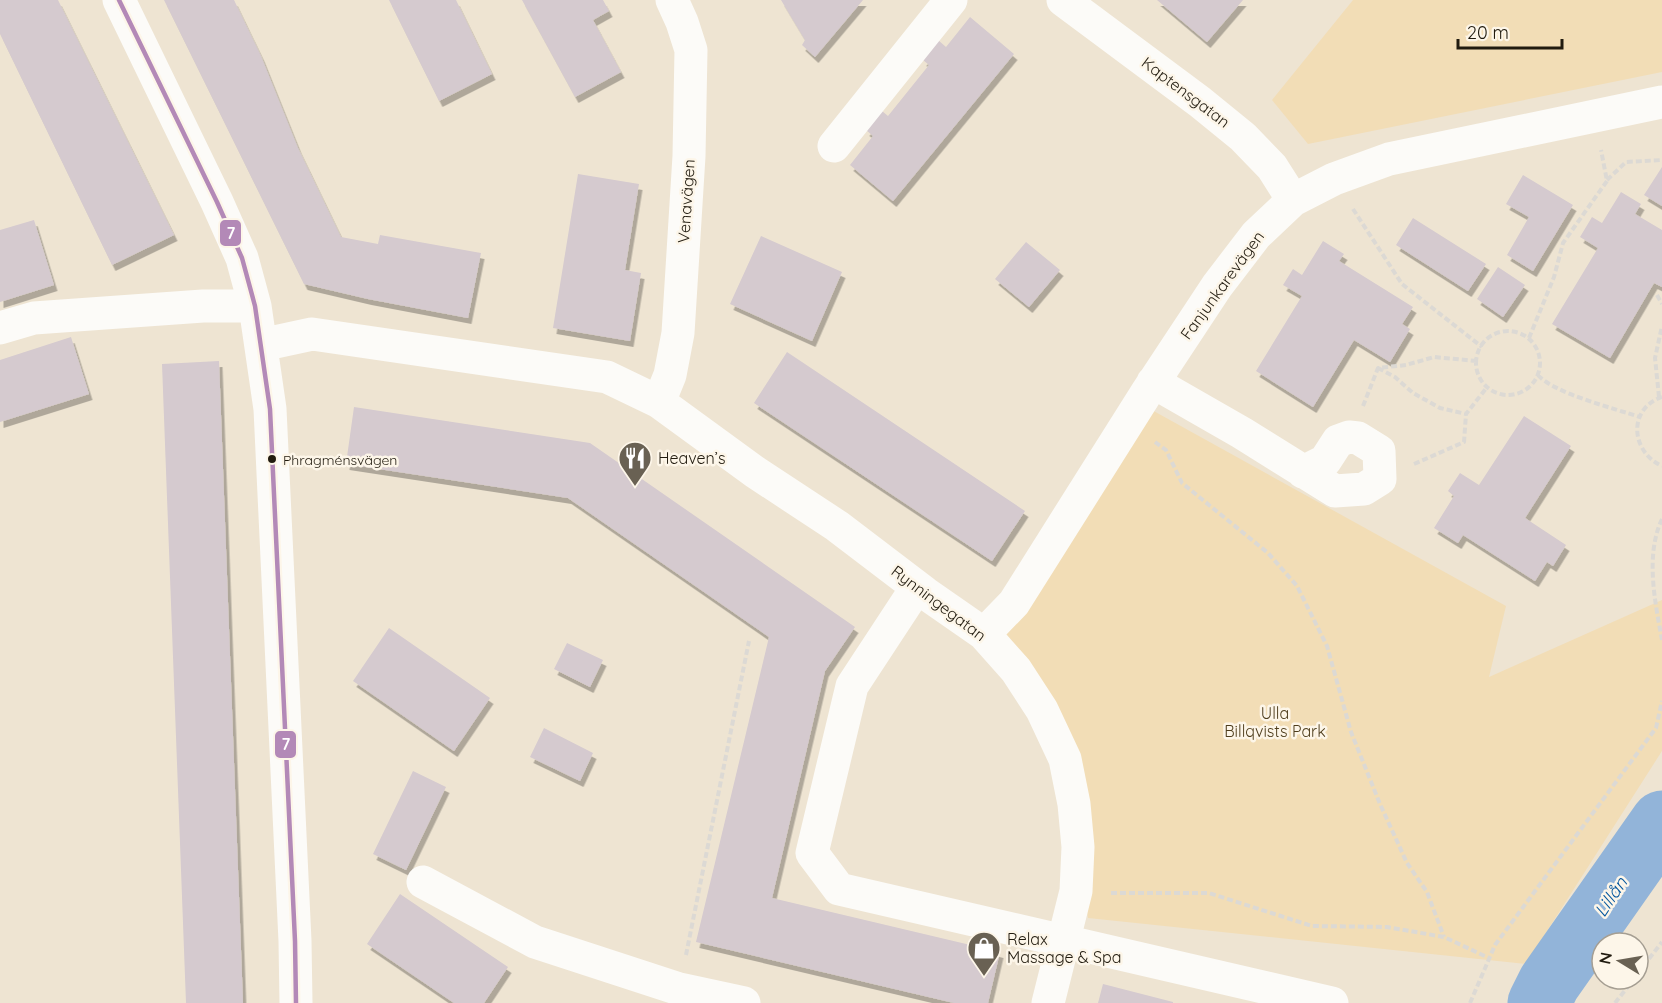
<svg xmlns="http://www.w3.org/2000/svg" width="1662" height="1003" viewBox="0 0 1662 1003" font-family="Quicksand,sans-serif">
	<style>
		.green { fill: #f2ddb6 }
		.lines { fill: none; stroke-linecap: round; stroke-linejoin: round }
		.river { stroke: #92b4d9; stroke-width: 63 }
		.building { fill: #d5cacf; filter: url(#shadow) }
		.path { stroke: #dcd9d4; stroke-width: 4; stroke-dasharray: 6 3; stroke-linecap: butt }
		.minor { stroke: #fcfbf8; stroke-width: 33 }
		.bus-1-casing { stroke: #fdf6e9; stroke-width: 9 }
		.bus-1 { stroke: #b389b7; stroke-width: 4.5 }
		.bus-dot { fill: #211b0f; stroke: #fdf6e9; stroke-width: 2 }
		.labels { text-anchor: middle; stroke-width: 5; stroke-linejoin: round; paint-order: stroke }
		.bus-label { font-size: 14px; fill: #211b0f; stroke: #fdf6e9; text-anchor: start }
		.street-label { font-size: 16px; fill: #211b0f; stroke: #fdf6e9 }
		.poi-label { font-size: 16px; fill: #211b0f; stroke: #fdf6e9; text-anchor: start }
		.park-label { font-size: 16px; fill: #4e3d1c; stroke: #fdf6e9 }
		.water-label { font-size: 18px; font-style: italic; fill: #04579f; stroke: #fdf6e9 }
		.line-badge { stroke: #fdf6e9; stroke-width: 2 }
		.badge-label { font-size: 16px; text-anchor: middle; font-weight: bold; fill: #fff }
	</style>
	<defs>
		<filter id="shadow"><feDropShadow dx="3.5" dy="6" stdDeviation="0" flood-color="#0004"/></filter>
	</defs>
	<rect width="100%" height="100%" fill="#eee4d2"/>
	<path class="green" d="M1353,0H1662V72L1308,144L1272,100Z
		M1132,399L1506,606L1489,677L1662,600V751L1526,964L1088,918L1065,765L1000,624Z"/>
	<g class="lines">
		<path class="river" d="M1539,1003L1549,983L1662,822"/>
	</g>
	<path class="building" d="M0,0H58L174,235L112,265L0,34Z
		M164,0H234L261,56L298,148L341,237L378,244L380,235L481,253L468,318L368,299L304,284Z
		M389,0H456L492,74L439,101Z
		M522,0H603L609,11L593,20L621,72L575,97Z
		M781,0H863L815,57L802,45L805,40Z
		M1157,0H1243L1207,42Z
		M970,17L1014,54L893,201L850,165L873,136L866,130L882,111L888,116L929,65L923,60L938,40L946,47Z
		M1662,167V206L1644,195Z
		M578,174L639,184L625,270L641,273L630,341L553,328Z
		M1523,175L1573,205L1533,271L1507,255L1529,217L1506,204Z
		M1621,192L1641,204L1635,214L1662,230V287L1654,283L1610,358L1552,324L1598,248L1580,237L1592,217L1602,223Z
		M1413,218L1486,264L1468,291L1396,245Z
		M34,220L54,285L0,302V230Z
		M761,236L842,272L812,341L730,304Z
		M1323,241L1344,254L1339,261L1413,307L1402,324L1410,329L1390,362L1354,340L1313,407L1256,371L1302,296L1283,285L1293,269L1302,275Z
		M1026,242L1060,270L1029,307L995,279Z
		M1498,267L1525,285L1503,317L1477,299Z
		M71,337L89,394L0,422V360Z
		M787,352L1025,511L992,561L754,403Z
		M219,361L243,1003H186L162,364Z
		M354,407L590,443L855,627L825,671L772,898L1000,952L988,1003H954L696,942L769,637L568,498L346,464Z
		M1524,416L1571,446L1525,518L1566,545L1553,566L1547,562L1535,581L1463,535L1458,543L1434,528L1454,496L1448,491L1460,473L1479,485Z
		M389,628L490,698L454,751L353,681Z
		M567,643L603,660L590,687L554,669Z
		M544,728L593,753L580,781L530,757Z
		M413,771L446,787L406,870L373,854Z
		M400,894L508,967L484,1003H454L367,944Z
		M1103,984L1173,1002V1003H1098Z"/>
	<g class="lines">
		<path class="path" d="M1607,180L1626,162L1662,160
			M1353,209L1402,284L1482,347
			M1657,295L1662,304
			M1476 363a32 32 0 1 1 64 0a32 32 0 1 1-64 0Z
			M1529,338L1554,277L1563,243L1607,181L1601,150
			M1378,368L1395,377L1413,393L1440,408L1466,414L1488,386
			M1538,375C1553,393 1616,409 1640,417
			M1659,397L1655,358L1662,326
			M1662,397C1627,409 1631,452 1662,466
			M1363,406L1378,368L1406,365L1434,357L1477,361
			M1155,442L1166,450L1182,483L1268,553L1297,586L1327,646L1351,732L1380,804L1407,863L1427,892L1444,937
			M1414,464L1464,442L1466,414
			M1662,519C1645,555 1655,602 1662,640
			M1111,893H1209L1312,926L1387,927L1444,937L1489,958
			M686,955L749,641
			M1638,973L1662,942
			M1470,1003L1495,945L1656,728L1662,701
			M1615,1003L1634,979"/>
		<path class="minor" d="M119,0L217,202L242,258L255,306L270,409L295,941L296,1003
			M1063,0L1200,102L1243,137L1272,167L1293,200
			M834,146L951,0
			M0,328L34,318L203,306H255
			M261,345L312,334L607,377L659,402L755,472L837,526L925,593L984,634L1016,670L1042,710L1065,759L1074,804L1078,847L1076,891L1048,1003
			M1153,382L1242,433L1335,491L1364,489L1380,479L1379,451L1358,438L1349,437L1338,441L1325,461L1303,472
			M659,402L670,375L678,333L689,156L691,50L682,22L672,0
			M917,587L852,686L812,853L839,889L1332,1003
			M984,634L1014,603L1147,392L1217,286L1256,235L1293,200L1334,179L1389,159L1662,102
			M423,882L535,942L679,989L744,1003"/>
		<defs>
			<path id="bus-1" d="M119,0L217,202L242,258L255,306L270,409L295,941L296,1003"/>
		</defs>
		<use href="#bus-1" class="bus-1-casing"/>
		<use href="#bus-1" class="bus-1"/>
	</g>
	<defs>
		<symbol id="restaurant-pin" viewBox="-11 -11 22 30"><path d="M0 17L-7.5 6A9.5 9.5 0 1 1 7.5 6Z" fill="#696153" stroke="#fdf6e9"/><path d="M-5-6h1v4h1v-4h1v4h1v-4h1v5L-1.5 .5V6h-2V.5L-5-1ZM5-6V6H3V1.5H1.5Q1.5-4 5-6Z" fill="#fff"/></symbol>
		<symbol id="shop-pin" viewBox="-11 -11 22 30"><path d="M0 17L-7.5 6A9.5 9.5 0 1 1 7.5 6Z" fill="#696153" stroke="#fdf6e9"/><path d="M-5-2.5h2.3a2.7 3.5 0 0 1 5.4 0H5L5.5 6h-11ZM-1.5-2.5h3a1.5 2.3 0 0 0-3 0Z" fill="#fff"/></symbol>
	</defs>
	<g fill-rule="evenodd">
		<use href="#restaurant-pin" x="616" y="439" width="38" height="52"/>
		<use href="#shop-pin" x="965" y="929" width="38" height="52"/>
	</g>
	<circle class="bus-dot" cx="272" cy="459" r="5"/>
	<g class="labels">
		<g class="bus-label">
			<text x="283" y="465">Phragménsvägen</text>
		</g>
		<g class="street-label">
			<text transform="translate(1186 92) rotate(37)" y="6">Kaptensgatan</text>
			<text transform="translate(686 201) rotate(-86)" y="6">Venavägen</text>
			<text transform="translate(1222 285) rotate(-54)" y="6">Fanjunkarevägen</text>
			<text transform="translate(939 603) rotate(37)" y="6">Rynningegatan</text>
		</g>
		<g class="poi-label">
			<text x="658" y="464">Heaven’s</text>
			<text x="1007" y="945">Relax<tspan x="1007" dy="18">Massage &amp; Spa</tspan></text>
		</g>
		<g class="park-label">
			<text x="1275" y="719">Ulla<tspan x="1275" dy="18">Billqvists Park</tspan></text>
		</g>
		<g class="water-label">
			<text transform="translate(1611 897) rotate(-56)" y="6">Lillån</text>
		</g>
	</g>
	<g class="line-badge">
		<rect x="219" y="219" width="23" height="28" rx="6" fill="#b389b7"/>
		<rect x="274" y="730" width="23" height="29" rx="6" fill="#b389b7"/>
	</g>
	<g class="badge-label">
		<text x="231" y="239">7</text>
		<text x="286" y="750">7</text>
	</g>
	<g transform="translate(1620 961) rotate(281)"><circle r="28" fill="#fdf6e9" stroke="#a59e92" stroke-width="1.5"/>
	<path d="M0-4.5L10 22L0 15L-10 22Z" fill="#696153"/>
	<text y="-9" font-size="16" font-weight="bold" text-anchor="middle" fill="#211b0f">N</text>
	</g>
	<path d="M1458 39v9h104v-9" fill="none" stroke="#211b0f" stroke-width="3"/>
	<text x="1467" y="39" font-size="18" fill="#211b0f" stroke="#fdf6e9" stroke-width="4.5" paint-order="stroke">20 m</text>
</svg>
